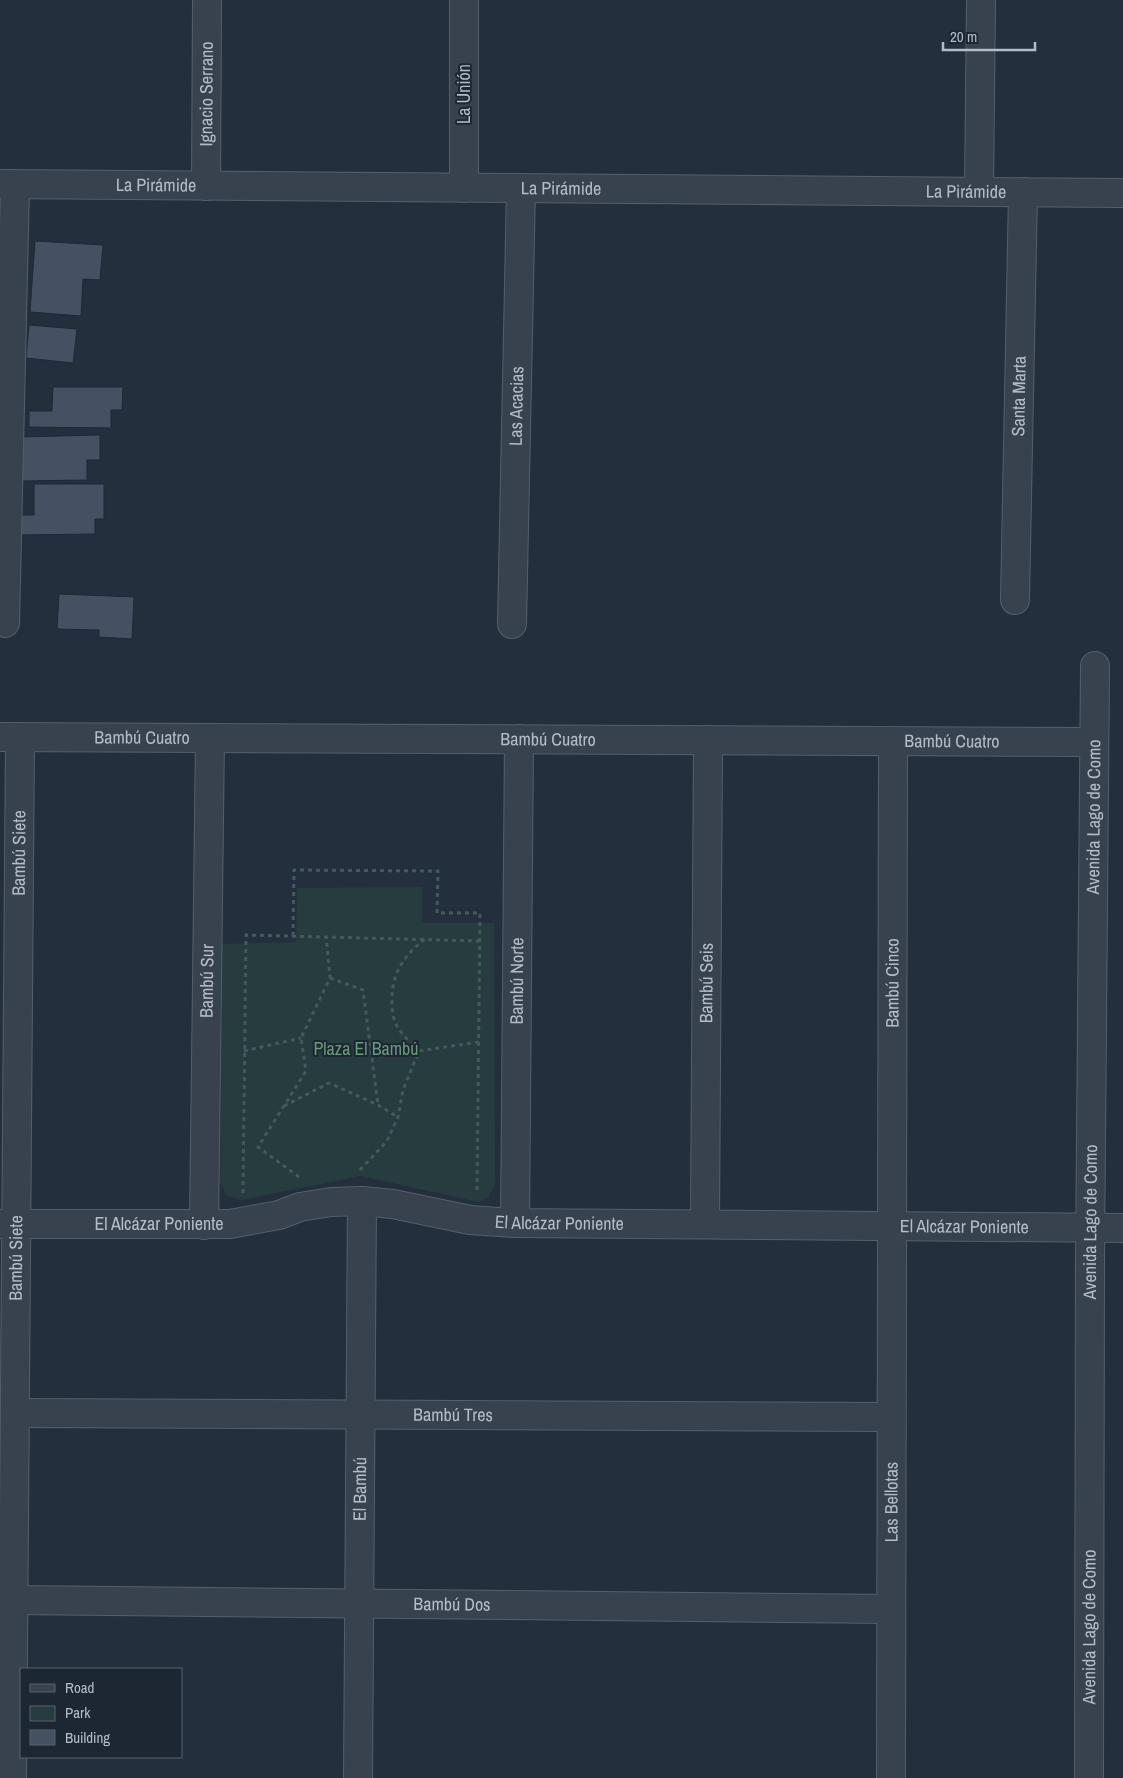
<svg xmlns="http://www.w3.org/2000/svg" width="1123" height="1778" viewBox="0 0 1123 1778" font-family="'Archivo Narrow',sans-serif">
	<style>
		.green { fill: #263c3f }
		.building { fill: #455162; stroke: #1f2835 }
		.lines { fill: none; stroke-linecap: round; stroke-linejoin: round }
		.minor-casing { stroke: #565f6c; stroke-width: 30 }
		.path { stroke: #44595c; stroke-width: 3; stroke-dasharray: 4 4; stroke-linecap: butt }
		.minor { stroke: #38414e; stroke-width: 28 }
		.labels { text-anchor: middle; stroke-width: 4; stroke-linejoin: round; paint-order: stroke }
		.street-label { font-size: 18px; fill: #b4bcc9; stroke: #1d2633 }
		.park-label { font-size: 18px; fill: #6b9a76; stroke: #1d2633 }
	</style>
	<rect width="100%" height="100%" fill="#242f3e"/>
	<path class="green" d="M422,887V923H494L495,1185L488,1198L478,1202L361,1176L242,1200L227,1196L220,1183L222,944L296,942L297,888Z"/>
	<path class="building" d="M35,241L103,245L100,280L83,279L81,316L30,312Z
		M29,325L77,329L73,363L26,358Z
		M53,387H123L122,410H111V428L29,427V411H52Z
		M100,435V460H87V480L21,481L20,437Z
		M34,484H104V519H95V534L17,535L16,515H34Z
		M59,594L134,597L132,639L99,637V630L57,629Z"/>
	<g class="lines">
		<defs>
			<g id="minor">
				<path id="s1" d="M0,184L1123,193"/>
				<path id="s2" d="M206,186L207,0"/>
				<path d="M464,188V0"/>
				<path d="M979,192L981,0"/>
				<path id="s3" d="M1015,600L1023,192"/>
				<path d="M5,623L15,185"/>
				<path id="s4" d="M512,624L521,188"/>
				<path id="s5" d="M0,737L1094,742"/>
				<path id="s6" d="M515,1223L519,739"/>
				<path id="s7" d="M0,1224H230L279,1215L300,1207L331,1202L362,1201L393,1204L470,1220L515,1223L1123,1228"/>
				<path id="s8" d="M705,1224L708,740"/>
				<path id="s9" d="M204,1225L210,738"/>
				<path id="s10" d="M15,1413L891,1417"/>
				<path id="s11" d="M13,1600L891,1609"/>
				<path id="s12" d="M12,1778L20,737"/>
				<path id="s13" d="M358,1778L362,1201"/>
				<path id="s14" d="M891,1778L893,741"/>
				<path id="s15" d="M1089,1778L1090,1260L1095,666"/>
			</g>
		</defs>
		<use href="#minor" class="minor-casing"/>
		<path class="path" d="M293,936L294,870L438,871L437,913H480L477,1190
			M330,978L363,990L378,1105
			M244,1051L301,1038
			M419,1051C412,1044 404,1037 398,1028C393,1020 392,1011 392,1002C391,974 404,955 425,939
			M284,1106L329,1083L378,1105L398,1117
			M360,1170L387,1141L398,1117L403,1090L419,1051L479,1042
			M299,1177L258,1147L306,1071L301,1038L330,978L326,936
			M243,1193L246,935L480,941"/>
		<use href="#minor" class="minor"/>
	</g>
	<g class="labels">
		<g class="street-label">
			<text dy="6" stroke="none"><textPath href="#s2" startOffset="92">Ignacio Serrano</textPath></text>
			<text transform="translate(464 94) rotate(-90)" y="6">La Unión</text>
			<text dy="6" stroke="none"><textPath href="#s1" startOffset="156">La Pirámide</textPath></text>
			<text dy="6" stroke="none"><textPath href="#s1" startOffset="561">La Pirámide</textPath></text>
			<text dy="6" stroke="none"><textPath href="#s1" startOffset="966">La Pirámide</textPath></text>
			<text dy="6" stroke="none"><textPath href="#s3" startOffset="204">Santa Marta</textPath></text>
			<text dy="6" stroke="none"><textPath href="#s4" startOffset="218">Las Acacias</textPath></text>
			<text dy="6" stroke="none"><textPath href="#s5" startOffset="142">Bambú Cuatro</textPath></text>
			<text dy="6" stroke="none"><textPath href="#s5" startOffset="548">Bambú Cuatro</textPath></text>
			<text dy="6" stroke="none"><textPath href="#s5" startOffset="952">Bambú Cuatro</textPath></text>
			<text dy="6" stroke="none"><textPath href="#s15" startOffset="961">Avenida Lago de Como</textPath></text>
			<text dy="6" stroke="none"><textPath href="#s12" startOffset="925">Bambú Siete</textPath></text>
			<text dy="6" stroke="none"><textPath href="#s9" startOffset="244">Bambú Sur</textPath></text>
			<text dy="6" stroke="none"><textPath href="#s6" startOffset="242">Bambú Norte</textPath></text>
			<text dy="6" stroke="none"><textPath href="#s8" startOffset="241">Bambú Seis</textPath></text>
			<text dy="6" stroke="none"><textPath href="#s14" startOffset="795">Bambú Cinco</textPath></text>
			<text dy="6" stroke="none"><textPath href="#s15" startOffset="556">Avenida Lago de Como</textPath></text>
			<text dy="6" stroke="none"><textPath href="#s7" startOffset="564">El Alcázar Poniente</textPath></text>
			<text dy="6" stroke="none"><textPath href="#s7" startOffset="159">El Alcázar Poniente</textPath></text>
			<text dy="6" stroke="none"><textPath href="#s7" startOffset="969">El Alcázar Poniente</textPath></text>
			<text dy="6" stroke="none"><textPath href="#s12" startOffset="520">Bambú Siete</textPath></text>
			<text dy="6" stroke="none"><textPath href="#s10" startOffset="438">Bambú Tres</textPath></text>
			<text dy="6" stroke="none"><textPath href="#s13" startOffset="289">El Bambú</textPath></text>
			<text dy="6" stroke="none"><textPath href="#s14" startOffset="276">Las Bellotas</textPath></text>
			<text dy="6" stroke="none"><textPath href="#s11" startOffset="439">Bambú Dos</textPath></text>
			<text dy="6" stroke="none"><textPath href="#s15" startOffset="151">Avenida Lago de Como</textPath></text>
		</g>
		<g class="park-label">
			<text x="366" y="1055">Plaza El Bambú</text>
		</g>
	</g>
	<rect x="20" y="1668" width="162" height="90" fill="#1d2633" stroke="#59626f"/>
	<rect x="30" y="1684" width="25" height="8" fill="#38414e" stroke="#59626f"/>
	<text x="65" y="1693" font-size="15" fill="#b4bcc9">Road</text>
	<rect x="30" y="1706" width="25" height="15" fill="#263c3f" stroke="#59626f"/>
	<text x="65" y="1718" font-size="15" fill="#b4bcc9">Park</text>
	<rect x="30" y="1730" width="25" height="15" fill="#455162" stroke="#59626f"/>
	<text x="65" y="1743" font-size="15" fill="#b4bcc9">Building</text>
	<path d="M943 42v8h92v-8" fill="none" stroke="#b4bcc9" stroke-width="2.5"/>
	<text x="950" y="42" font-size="15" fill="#b4bcc9" stroke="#1d2633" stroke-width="4" paint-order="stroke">20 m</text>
</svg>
